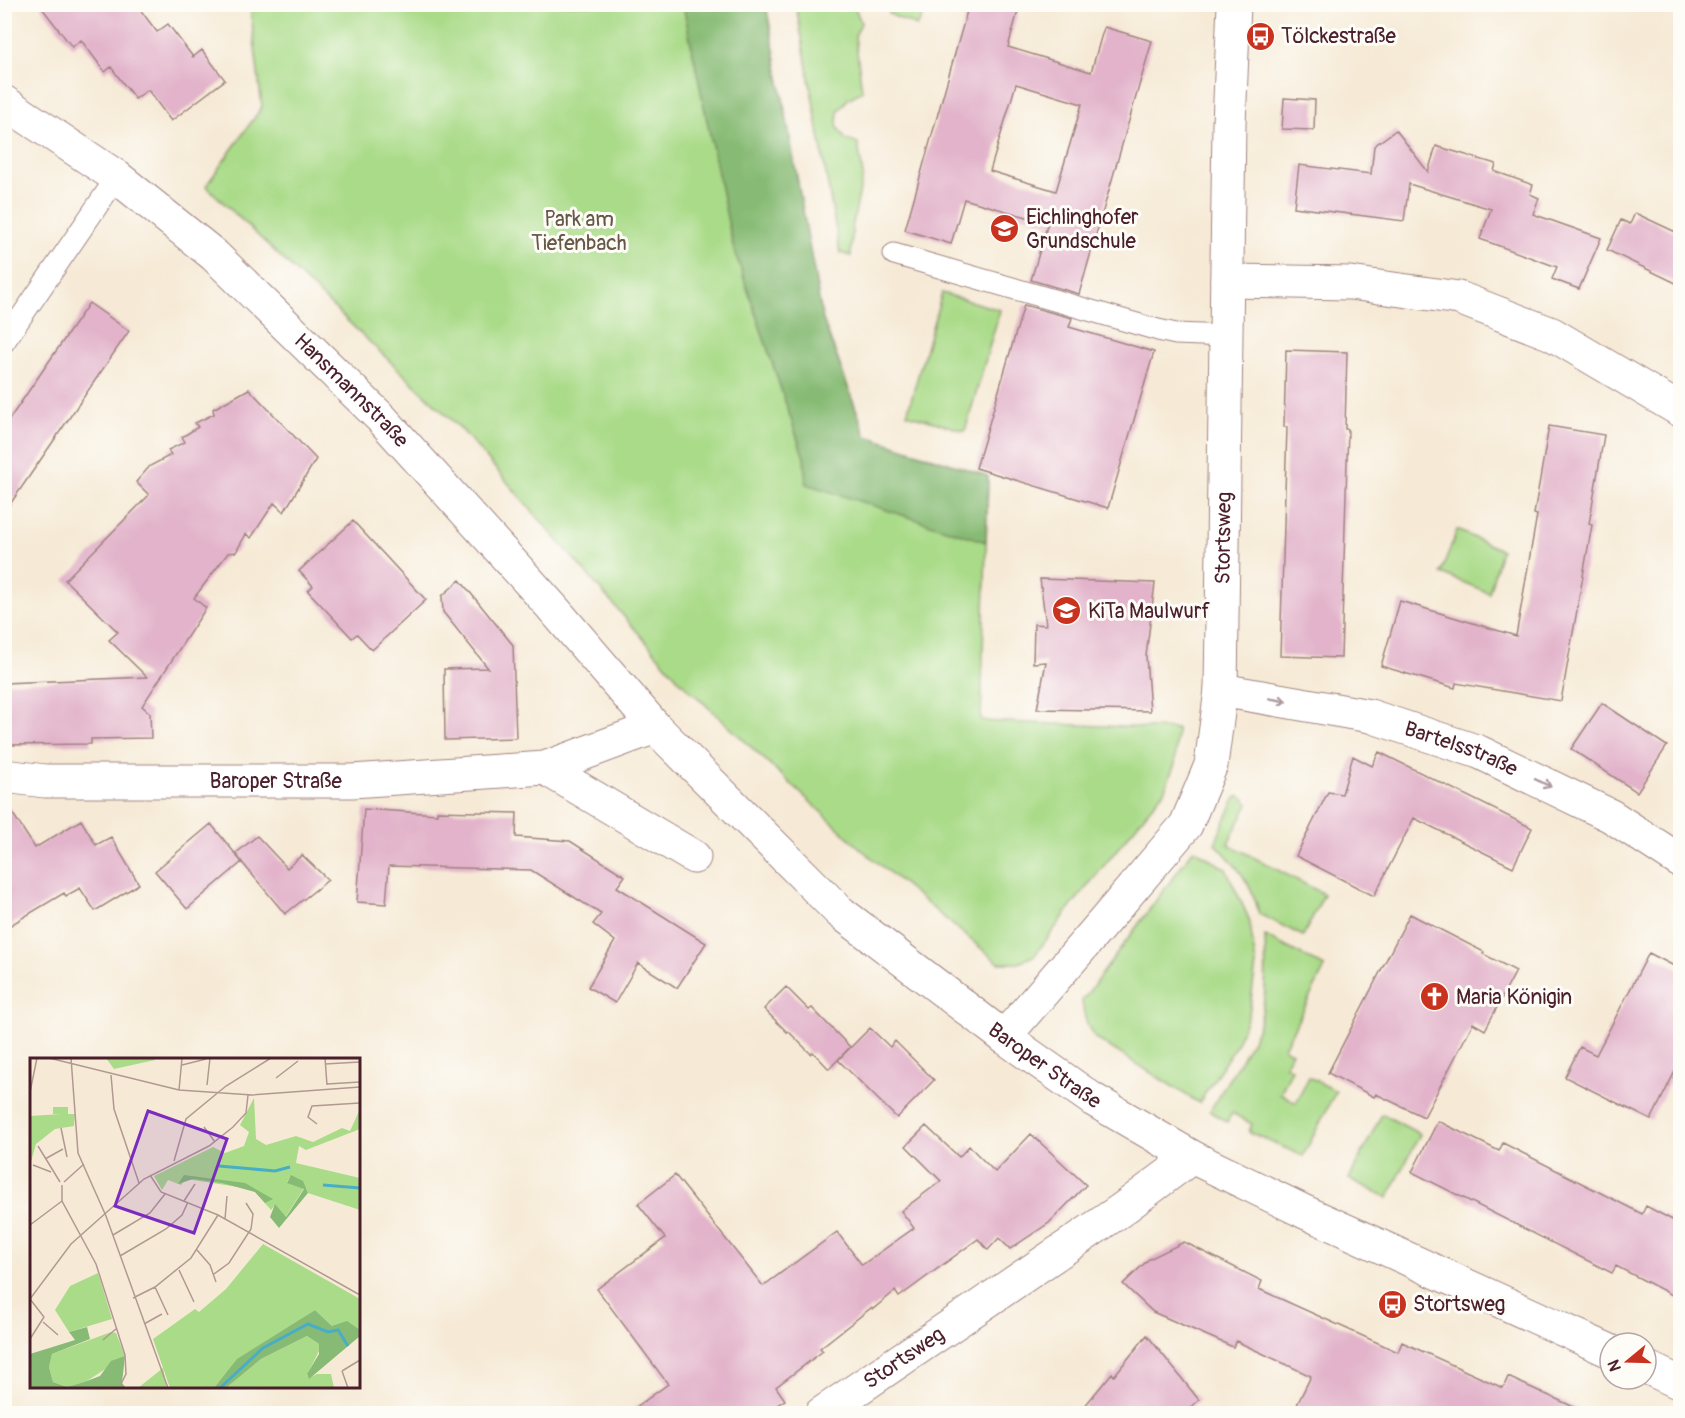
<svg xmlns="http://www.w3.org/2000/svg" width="1685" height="1418" viewBox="0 0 1685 1418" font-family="Pangolin,sans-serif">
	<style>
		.green { fill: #aadb89; stroke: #7a7d5a; stroke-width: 1.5 }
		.forest { fill: #87bb75; stroke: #686d50; stroke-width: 1.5 }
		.building { fill: #e2b3ca; fill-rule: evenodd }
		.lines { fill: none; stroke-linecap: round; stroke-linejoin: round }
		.lane-casing { stroke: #a08480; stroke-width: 23 }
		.street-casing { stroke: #a08480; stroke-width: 35 }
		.secondary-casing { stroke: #a08480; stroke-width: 35 }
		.lane { stroke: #fff; stroke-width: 21 }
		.street { stroke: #fff; stroke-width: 33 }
		.secondary { stroke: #fff; stroke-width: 33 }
		.oneway { stroke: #ae9aa0 }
		.labels { text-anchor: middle; stroke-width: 6; stroke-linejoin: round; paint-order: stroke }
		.poi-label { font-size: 21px; fill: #4a1f2b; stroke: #fdfcf7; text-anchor: start }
		.park-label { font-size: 21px; fill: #675747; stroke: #fdfcf7 }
		.street-label { font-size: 21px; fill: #4a1f2b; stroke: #fdfcf7 }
		.inset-river { fill: none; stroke: #47aec6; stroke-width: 3 }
		.inset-road { fill: none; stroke: #b19992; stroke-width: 1.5 }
		.view { fill: #7b2cbf; fill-opacity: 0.15; stroke: #7b2cbf; stroke-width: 3 }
		.inset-edge { fill: none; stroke: #4a1f2b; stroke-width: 3 }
	</style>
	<rect width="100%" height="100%" fill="#fdfcf7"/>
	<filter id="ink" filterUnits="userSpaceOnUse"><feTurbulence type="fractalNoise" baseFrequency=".0167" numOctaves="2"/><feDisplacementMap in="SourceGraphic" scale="12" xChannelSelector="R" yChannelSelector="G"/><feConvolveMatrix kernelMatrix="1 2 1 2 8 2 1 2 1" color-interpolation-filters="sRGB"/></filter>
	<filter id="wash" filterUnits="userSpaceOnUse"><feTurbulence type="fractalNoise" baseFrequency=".008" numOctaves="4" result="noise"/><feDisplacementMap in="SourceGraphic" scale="24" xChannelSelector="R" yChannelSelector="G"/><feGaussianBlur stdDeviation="1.35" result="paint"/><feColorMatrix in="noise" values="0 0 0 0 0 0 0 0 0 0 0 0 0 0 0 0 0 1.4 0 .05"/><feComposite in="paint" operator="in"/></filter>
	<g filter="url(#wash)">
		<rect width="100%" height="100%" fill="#f6ead6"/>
		<path class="green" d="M250,5H766L822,317L866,436L988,476L981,721L1177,729L1175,764L1164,791L1073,904L1035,955L1019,963H999L861,849L680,681L461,429L206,186L262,107Z
			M796,5H854L861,23L855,36L862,91L848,99L838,111L837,126L845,139L858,144L863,175L852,228L851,256L840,253Z
			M888,5V4L928,5L917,26L889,14Z
			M942,293L1000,310L965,431L907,414Z
			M1457,530L1501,550L1489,593L1441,573Z
			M1240,796L1246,800L1248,804L1228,844L1324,894L1303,936L1259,914C1253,884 1236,865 1215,843L1235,798Z
			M1194,849L1226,869L1249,919L1256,964L1249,1014L1236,1045L1199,1103L1095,1038C1086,1026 1084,1015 1082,1001Z
			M1265,936L1325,967L1284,1048L1292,1052L1285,1065L1292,1069L1280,1094H1282L1296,1103L1309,1077L1336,1091L1303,1156L1249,1132L1252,1124L1232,1113L1227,1122L1210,1111C1224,1085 1242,1061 1255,1034C1268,1008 1266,964 1265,936Z
			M1382,1114L1420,1134L1388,1198L1349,1179Z"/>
		<path class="forest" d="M683,5H766L822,317L866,436L988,476L986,542L806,484L804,458L733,246Z"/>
		<g id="blocks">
			<path class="building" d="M39,4H136L157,32L168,24L193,57L202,50L225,80L171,121L148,90L135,99L111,67L105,72L81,40L72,47Z
				M969,4H1020L1008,47L1091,72L1104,27L1152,41L1079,294L1031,280L1048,223L964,199L951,244L905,230ZM1016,84L1082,104L1056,191L990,171Z
				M1284,98L1315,100L1314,130L1282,129Z
				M1396,130L1428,172L1436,146L1496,164L1494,171L1533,185L1530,194L1539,198L1533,214L1601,238L1579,289L1552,279L1557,267L1480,239L1491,209L1409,184L1404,221L1294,207L1299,165L1371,174L1374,146Z
				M1635,213L1680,234V285L1607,250L1621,220L1630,224Z
				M89,303L129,331L4,513V427Z
				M1024,305L1072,318L1069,327L1154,352L1108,508L976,468Z
				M1286,350L1347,352L1345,429H1348L1341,658L1280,656L1287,427H1284Z
				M249,389L316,459L284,512L274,503L251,538L246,534L236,552L228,553L194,598L206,608L142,706L150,713L151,738L91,739V744L4,745V683L147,677L109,640L118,632L65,580L149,495L136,482L150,466L171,455L168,450L185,442L182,437L198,427L195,423L214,414L213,409Z
				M1549,426L1604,435L1589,524L1592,525L1561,701L1456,683L1455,688L1381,666L1400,601L1516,636L1537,515L1534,514Z
				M353,521L426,600L372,650L357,634L352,638L308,591L313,586L299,571Z
				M1040,579L1155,583L1146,656L1150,711L1037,709L1046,662L1033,663L1034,624L1046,625Z
				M460,580L513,645L516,738L445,740L444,669L488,668L443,612L442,596Z
				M1602,703L1667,746L1637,792L1571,749Z
				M1379,752L1532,828L1513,867L1414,818L1374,896L1296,856L1328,792L1342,794L1353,756L1372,766Z
				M4,800L35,848L81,820L96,845L111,837L139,884L95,911L80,888L66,896L64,893L4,929Z
				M364,809L437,814V811L517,813L516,837L570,841L625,876L617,887L706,943L677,988L638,963L615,1003L588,987L615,941L593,924L601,914L531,870L389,866L386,904L357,902Z
				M211,824L242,862L187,909L155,871Z
				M257,836L287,868L302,855L328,880L285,914L235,854Z
				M1410,914L1484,952L1483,954L1516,971L1485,1030L1473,1023L1424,1117L1376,1094L1374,1097L1328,1073Z
				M1649,953L1680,969V1061L1651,1120L1565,1077L1580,1047L1596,1055Z
				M786,987L809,1010L812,1008L850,1047L829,1069L813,1052L811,1054L788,1031L787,1032L764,1009Z
				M870,1028L890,1047L895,1041L934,1080L897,1118L838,1060Z
				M1438,1121L1499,1151L1503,1143L1642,1214L1646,1206L1680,1224V1299L1616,1266L1612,1273L1412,1172Z
				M926,1126L959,1157L969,1146L995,1172L1031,1134L1086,1185L1049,1223L1010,1249L999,1238L988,1250L978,1239L899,1297L895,1291L873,1309L871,1308L820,1348L823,1351L776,1387L785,1400L765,1413H628L668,1384L597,1289L665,1238L638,1204L675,1175L763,1286L837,1232L862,1265L914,1228L901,1211L941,1181L906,1146Z
				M1184,1242L1262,1281L1259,1289L1398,1352L1402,1342L1503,1388L1508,1377L1587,1413H1293L1311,1376L1236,1341L1233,1347L1153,1312L1123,1284L1149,1259Z
				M1147,1335L1199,1400L1185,1413H1079L1112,1373L1114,1376Z"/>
		</g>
	</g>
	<g filter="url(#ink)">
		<use href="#blocks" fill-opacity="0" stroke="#a08480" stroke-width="1.5"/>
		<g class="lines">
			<defs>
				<path id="lane" d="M894,254L1158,330L1176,334L1226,336
					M4,342L117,177"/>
				<g id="street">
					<path d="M1227,281L1350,283L1459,298L1552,334L1680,410"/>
					<path id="s1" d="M1221,690L1370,716L1479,752L1611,816L1680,861"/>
					<path d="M545,768L694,857"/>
					<path id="s2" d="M4,776L45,781H352L545,768L655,727"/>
					<path id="s3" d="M1004,1037L1095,932L1186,825L1211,765L1221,690L1229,124L1234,4"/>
					<path id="s4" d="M821,1414L1121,1210L1192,1157"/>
				</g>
				<g id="secondary">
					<path id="s5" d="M4,102L117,177L214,255L382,419L551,606L655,727L840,912L1004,1037L1092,1099L1192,1157L1305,1212L1610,1351"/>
					<path d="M1646,1367L1680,1383"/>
				</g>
			</defs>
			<use href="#lane" class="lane-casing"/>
			<use href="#street" class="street-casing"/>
			<use href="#secondary" class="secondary-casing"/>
			<use href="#lane" class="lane"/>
			<use href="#street" class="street"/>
			<use href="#secondary" class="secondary"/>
		</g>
		<defs><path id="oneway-shaft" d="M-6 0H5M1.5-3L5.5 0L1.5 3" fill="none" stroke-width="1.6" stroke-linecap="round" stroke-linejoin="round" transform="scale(1.5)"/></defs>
		<g class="oneway">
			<use href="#oneway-shaft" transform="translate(1278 700) rotate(10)"/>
			<use href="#oneway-shaft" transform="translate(1543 783) rotate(26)"/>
		</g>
	</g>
	<defs>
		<symbol id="bus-disc" viewBox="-11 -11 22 22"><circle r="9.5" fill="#c8321e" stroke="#fdfcf7"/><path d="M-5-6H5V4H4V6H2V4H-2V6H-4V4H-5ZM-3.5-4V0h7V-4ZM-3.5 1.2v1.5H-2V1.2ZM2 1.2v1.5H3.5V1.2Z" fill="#fff"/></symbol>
		<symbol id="school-disc" viewBox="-11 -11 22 22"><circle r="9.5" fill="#c8321e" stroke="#fdfcf7"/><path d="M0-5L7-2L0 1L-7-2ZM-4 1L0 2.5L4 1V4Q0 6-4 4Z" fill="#fff"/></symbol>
		<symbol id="church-disc" viewBox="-11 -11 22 22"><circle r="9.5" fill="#c8321e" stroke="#fdfcf7"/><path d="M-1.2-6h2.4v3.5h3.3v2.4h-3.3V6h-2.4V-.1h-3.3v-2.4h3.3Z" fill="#fff"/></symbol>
	</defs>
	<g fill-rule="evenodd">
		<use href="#bus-disc" x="1244" y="20" width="33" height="33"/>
		<use href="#school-disc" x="988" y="212" width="33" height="33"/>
		<use href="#school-disc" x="1050" y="594" width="33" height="33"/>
		<use href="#church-disc" x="1418" y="980" width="33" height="33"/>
		<use href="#bus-disc" x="1376" y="1288" width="33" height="33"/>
	</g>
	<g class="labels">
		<g class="poi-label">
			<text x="1281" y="43">Tölckestraße</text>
			<text x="1026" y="224">Eichlinghofer<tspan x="1026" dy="24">Grundschule</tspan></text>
			<text x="1088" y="618">KiTa Maulwurf</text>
			<text x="1456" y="1004">Maria Königin</text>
			<text x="1413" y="1311">Stortsweg</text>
		</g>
		<g class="park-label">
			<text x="579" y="226">Park am<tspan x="579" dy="24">Tiefenbach</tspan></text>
		</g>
		<g class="street-label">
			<text dy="7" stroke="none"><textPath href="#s5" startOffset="453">Hansmannstraße</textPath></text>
			<text dy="7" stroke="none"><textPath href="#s3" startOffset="572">Stortsweg</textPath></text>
			<text dy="7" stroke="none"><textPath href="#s1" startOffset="248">Bartelsstraße</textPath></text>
			<text dy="7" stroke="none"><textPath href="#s2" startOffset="272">Baroper Straße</textPath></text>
			<text dy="7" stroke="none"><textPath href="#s5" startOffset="1424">Baroper Straße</textPath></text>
			<text dy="7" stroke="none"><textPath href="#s4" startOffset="100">Stortsweg</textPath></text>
		</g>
	</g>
	<g transform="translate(30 1058)">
		<rect width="330" height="330" fill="#f6ead6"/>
		<path d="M76,0H124L125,2L84,11ZM224,40L226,81L236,87L266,78L283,84L312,70L320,73L330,51V71L276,92L269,88L266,105L330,120V152L278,135L276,130L260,119L257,124L274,130L255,160L245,147L241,152L225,134L215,130L156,121L151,127L138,122L132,132L124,118L183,89L195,95L214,88L219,74L210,67ZM23,49H38V56H45L44,68L25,71L6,86L0,107V58L31,56H23ZM233,186L330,241V272L302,268L285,252L208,301L184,330H140L123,281L165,251L169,254L196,231ZM68,215L82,261L39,274L25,252L40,228ZM81,274L86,275L95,298L57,323L37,329L23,324L19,309L22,296ZM277,278L289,286V293L277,317L279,320L287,316H301L304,330H196L231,301ZM133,310L137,330H108Z" fill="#aadb89"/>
		<path d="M154,117L215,125L243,141L235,145L225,134L192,125L163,121L148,126ZM261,117L273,123L278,135L249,170L240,159L245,146L256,159L274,131L257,125ZM285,252L302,268L317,263L330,272V278L279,321L277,316L289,296V286L277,278L231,301L196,330H184L207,301ZM57,269L60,281L22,296L19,309L23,324L37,329L57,323L70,318L81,303L95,298L92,325L96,330H0V296L45,282L39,274Z" fill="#87bb75"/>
		<path class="inset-river" d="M189,108L245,113L260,109M293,127L330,130M190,330L233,290L278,266L298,274L308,272L318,288"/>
		<path class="inset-road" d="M19,0L149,32L222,37L330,29M41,0L48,95L76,158L138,330M295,0L297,27M295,6L330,4M152,7L176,1M81,17L84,51L109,125M246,20L268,3M297,26L330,24M177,27L180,0M149,32L152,0M0,34L7,0M287,66L278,59L282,48L330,45M174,69L185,84M31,70L37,99M8,88L30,124M15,101L33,91M144,103L156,61L196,28L241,0M3,107L21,114M120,117L131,134L188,157L330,237M34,124L54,106M32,127V143L66,206L95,297L96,316L89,330M154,143L165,126M195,161L197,138M0,167L32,143M83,177L120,155L135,136M167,192L180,207L186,224M90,198L136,171L152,157L158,144M149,212L164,244M184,216L199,205L221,171L223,156L216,145M125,229L138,257M103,240L125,229L161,200L188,157M0,241L41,186L114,121L179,88L203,69L216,55L218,37M13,264L28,277M114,266L132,256M0,281L14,259L0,241M73,282L87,270M312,313L330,302M312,313L318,330"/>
		<path class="view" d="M118,53L197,81L164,175L85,148Z"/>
		<rect width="330" height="330" class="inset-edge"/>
	</g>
	<rect width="1685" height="1418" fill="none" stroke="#fdfcf7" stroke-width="24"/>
	<g transform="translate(1628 1361) rotate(251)"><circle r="28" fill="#fdfcf7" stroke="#b5a4a5" stroke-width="1.5"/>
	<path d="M0-4.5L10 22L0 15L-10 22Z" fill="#c8321e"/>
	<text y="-9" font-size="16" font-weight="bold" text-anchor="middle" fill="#4a1f2b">N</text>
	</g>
</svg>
